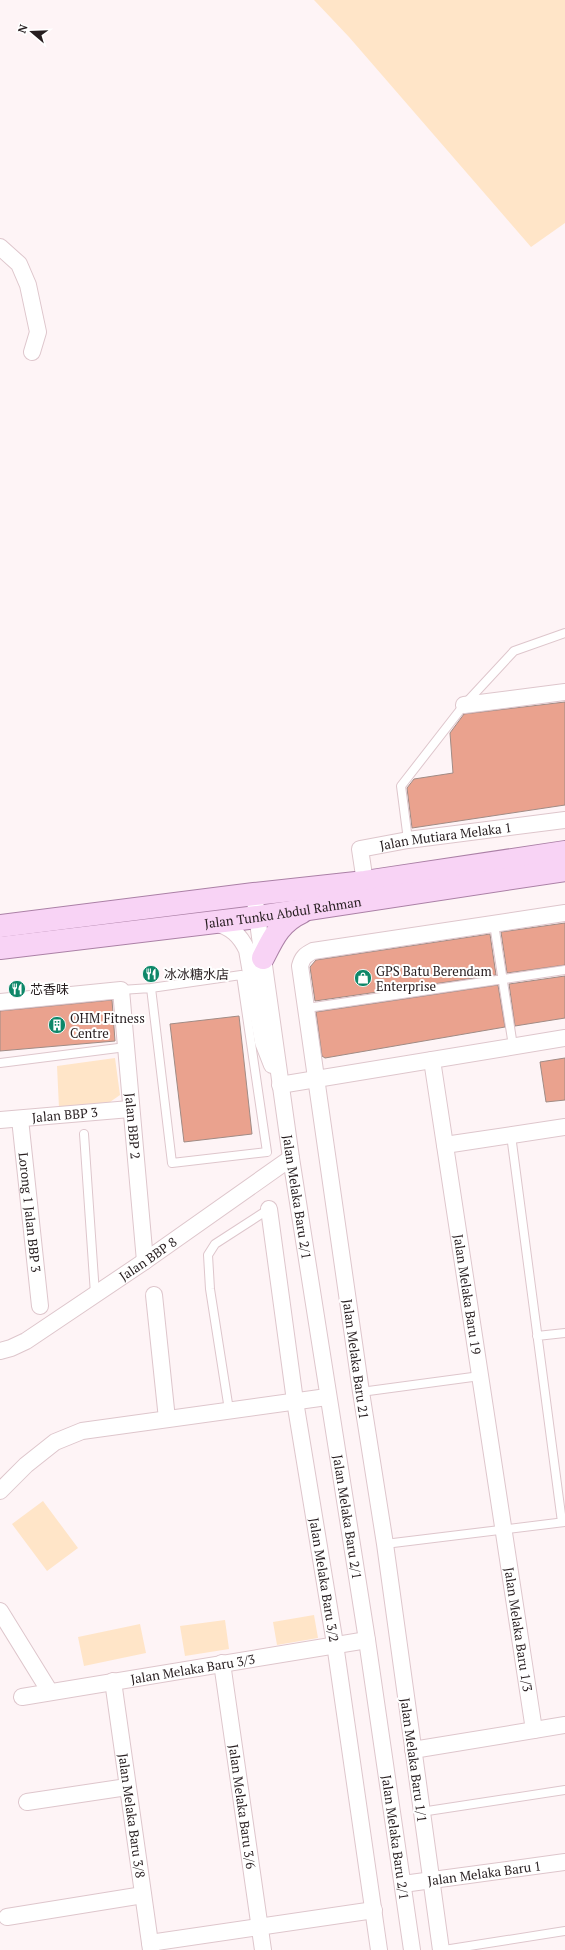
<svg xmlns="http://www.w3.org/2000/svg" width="565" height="1950" viewBox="0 0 565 1950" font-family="'PT Serif','Noto Sans SC',serif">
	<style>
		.green { fill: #ffe5c8 }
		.building { fill: #eaa28e; stroke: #a08b85 }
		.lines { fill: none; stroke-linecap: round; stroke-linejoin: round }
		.service-casing { stroke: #dec6cc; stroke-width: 10 }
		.minor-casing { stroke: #dec6cc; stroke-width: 18 }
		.primary-casing { stroke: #ab80a6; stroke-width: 24 }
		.service { stroke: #fff; stroke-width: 8 }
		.minor { stroke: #fff; stroke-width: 16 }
		.primary { stroke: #f8d3f5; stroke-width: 22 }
		.labels { text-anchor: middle; stroke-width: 4; stroke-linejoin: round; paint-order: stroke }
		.street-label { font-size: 13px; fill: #261d1f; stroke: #fff }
		.poi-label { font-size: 13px; fill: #261d1f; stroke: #fff; text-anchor: start }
	</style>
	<rect width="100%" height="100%" fill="#fef4f6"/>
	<path class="green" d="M314,0H565V223L531,247L349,37Z
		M115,1058L120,1095L110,1102L59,1108L57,1066Z
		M43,1501L78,1548L47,1571L12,1524Z
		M314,1615L318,1638L277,1645L273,1622Z
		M225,1620L229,1649L185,1656L180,1626Z
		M140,1624L146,1653L84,1666L78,1637Z"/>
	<path class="building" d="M565,702V805L412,828L407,788L414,779L453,773L450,733L464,714Z
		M565,923V965L507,973L501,932Z
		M490,934L496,975L315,1001L310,967L316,960Z
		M565,976V1018L515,1026L509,984Z
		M498,985L505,1027L325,1058L322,1056L316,1012Z
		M112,1000L115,1041L0,1051V1011Z
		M239,1016L252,1134L184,1142L170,1024Z
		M565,1058V1100L546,1102L540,1062Z"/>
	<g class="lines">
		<defs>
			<path id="service" d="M408,840L401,786L464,705L514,651L565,633
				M494,924L513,1046
				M121,990L151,988L241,975L267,1152L172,1163L151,988
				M307,1008L565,970
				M0,1063L126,1047
				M84,1134L95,1294
				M511,1135L562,1522
				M537,1336L565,1333
				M361,1392L480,1376
				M229,1410L210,1289L208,1255L215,1244L269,1209
				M385,1544L565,1522
				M421,1812L565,1790
				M444,1950L565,1931"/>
			<g id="minor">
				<path d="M0,247L19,264L28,285L38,332L32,352"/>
				<path d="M464,705L565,692"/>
				<path id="s1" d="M365,882L360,849L408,840L565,820"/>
				<path id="s2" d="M254,894L291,1158L367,1640L412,1950"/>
				<path d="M215,923C231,927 240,935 247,950L263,1042L272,1065"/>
				<path id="s3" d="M0,1002L121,990L145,1261"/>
				<path id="s4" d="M432,1060L534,1730"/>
				<path d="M280,1085L565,1038"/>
				<path id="s5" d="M20,1119L40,1306"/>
				<path id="s6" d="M0,1120L130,1109"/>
				<path d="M445,1145L565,1127"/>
				<path id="s7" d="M269,1209L295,1401L335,1644L379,1950"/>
				<path d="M154,1295L167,1419"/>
				<path id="s8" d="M0,1351L11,1348L26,1341L145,1261L291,1158"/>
				<path d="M0,1491L26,1465L55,1442L82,1431L327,1397"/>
				<path d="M0,1611L50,1692"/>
				<path id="s9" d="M222,1663L263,1950"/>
				<path id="s10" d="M113,1681L151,1950"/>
				<path id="s11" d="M22,1697L367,1640"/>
				<path d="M413,1750L565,1725"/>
				<path d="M27,1802L127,1787"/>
				<path id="s12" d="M403,1884L565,1862"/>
				<path d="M7,1917L143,1895"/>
				<path d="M150,1943L374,1910"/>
				<path d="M441,1950L385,1544L361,1392L300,966C302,958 305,955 313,951L565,913"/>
			</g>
			<g id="primary">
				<path d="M0,926L254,894L365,882L565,852"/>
				<path id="s13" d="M0,948L257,917L565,870"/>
				<path d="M263,958C273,938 280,922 302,912"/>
			</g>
		</defs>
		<use href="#service" class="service-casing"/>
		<use href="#minor" class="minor-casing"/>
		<use href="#primary" class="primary-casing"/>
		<use href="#service" class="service"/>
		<use href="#minor" class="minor"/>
		<use href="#primary" class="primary"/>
	</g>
	<defs>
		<symbol id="restaurant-disc" viewBox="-11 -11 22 22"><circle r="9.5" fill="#0e8769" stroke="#fff"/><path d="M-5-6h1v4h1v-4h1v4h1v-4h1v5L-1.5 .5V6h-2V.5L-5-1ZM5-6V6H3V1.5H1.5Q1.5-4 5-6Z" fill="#fff"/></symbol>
		<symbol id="shop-disc" viewBox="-11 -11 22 22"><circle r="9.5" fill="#0e8769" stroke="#fff"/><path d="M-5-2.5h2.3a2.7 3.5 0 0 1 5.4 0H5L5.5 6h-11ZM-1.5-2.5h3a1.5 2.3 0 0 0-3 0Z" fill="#fff"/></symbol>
		<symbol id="building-disc" viewBox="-11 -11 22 22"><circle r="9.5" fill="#0e8769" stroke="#fff"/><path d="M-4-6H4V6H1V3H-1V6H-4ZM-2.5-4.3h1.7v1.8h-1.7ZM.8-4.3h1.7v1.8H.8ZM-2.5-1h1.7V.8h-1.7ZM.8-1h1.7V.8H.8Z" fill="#fff"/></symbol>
	</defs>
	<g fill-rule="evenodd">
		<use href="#restaurant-disc" x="141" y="964" width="20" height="20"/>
		<use href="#shop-disc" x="353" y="968" width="20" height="20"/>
		<use href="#restaurant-disc" x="7" y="979" width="20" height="20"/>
		<use href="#building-disc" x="47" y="1015" width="20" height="20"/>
	</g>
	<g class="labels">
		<g class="street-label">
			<text dy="5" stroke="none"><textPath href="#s1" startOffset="120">Jalan Mutiara Melaka 1</textPath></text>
			<text dy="5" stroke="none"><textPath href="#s13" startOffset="285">Jalan Tunku Abdul Rahman</textPath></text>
			<text dy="5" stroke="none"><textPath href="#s6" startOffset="65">Jalan BBP 3</textPath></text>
			<text dy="5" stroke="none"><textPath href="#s3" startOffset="258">Jalan BBP 2</textPath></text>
			<text dy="5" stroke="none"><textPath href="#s2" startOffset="306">Jalan Melaka Baru 2/1</textPath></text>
			<text dy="5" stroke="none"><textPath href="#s5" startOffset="94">Lorong 1 Jalan BBP 3</textPath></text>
			<text dy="5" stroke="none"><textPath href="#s8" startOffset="175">Jalan BBP 8</textPath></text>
			<text dy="5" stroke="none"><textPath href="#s4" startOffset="237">Jalan Melaka Baru 19</textPath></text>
			<text transform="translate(356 1359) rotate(82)" y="5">Jalan Melaka Baru 21</text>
			<text dy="5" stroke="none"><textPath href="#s2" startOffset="630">Jalan Melaka Baru 2/1</textPath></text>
			<text dy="5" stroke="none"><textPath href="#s7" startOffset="375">Jalan Melaka Baru 3/2</textPath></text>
			<text dy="5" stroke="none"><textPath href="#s4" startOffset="576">Jalan Melaka Baru 1/3</textPath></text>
			<text dy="5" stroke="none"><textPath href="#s11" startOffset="173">Jalan Melaka Baru 3/3</textPath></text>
			<text transform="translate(414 1760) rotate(82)" y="5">Jalan Melaka Baru 1/1</text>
			<text dy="5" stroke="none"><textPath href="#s9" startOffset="145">Jalan Melaka Baru 3/6</textPath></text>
			<text dy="5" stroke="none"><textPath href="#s10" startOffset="136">Jalan Melaka Baru 3/8</textPath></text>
			<text dy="5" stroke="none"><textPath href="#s2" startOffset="954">Jalan Melaka Baru 2/1</textPath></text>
			<text dy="5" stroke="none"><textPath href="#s12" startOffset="82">Jalan Melaka Baru 1</textPath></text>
		</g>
		<g class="poi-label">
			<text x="376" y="976">GPS Batu Berendam<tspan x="376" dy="15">Enterprise</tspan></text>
			<text x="164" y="979">冰冰糖水店</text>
			<text x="30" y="994">芯香味</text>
			<text x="70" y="1023">OHM Fitness<tspan x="70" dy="15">Centre</tspan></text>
		</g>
	</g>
	<g transform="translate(32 32) rotate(289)" stroke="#ffffff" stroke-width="3" paint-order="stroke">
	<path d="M0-3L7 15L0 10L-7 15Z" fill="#261d1f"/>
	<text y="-6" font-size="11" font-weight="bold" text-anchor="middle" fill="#261d1f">N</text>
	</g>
</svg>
